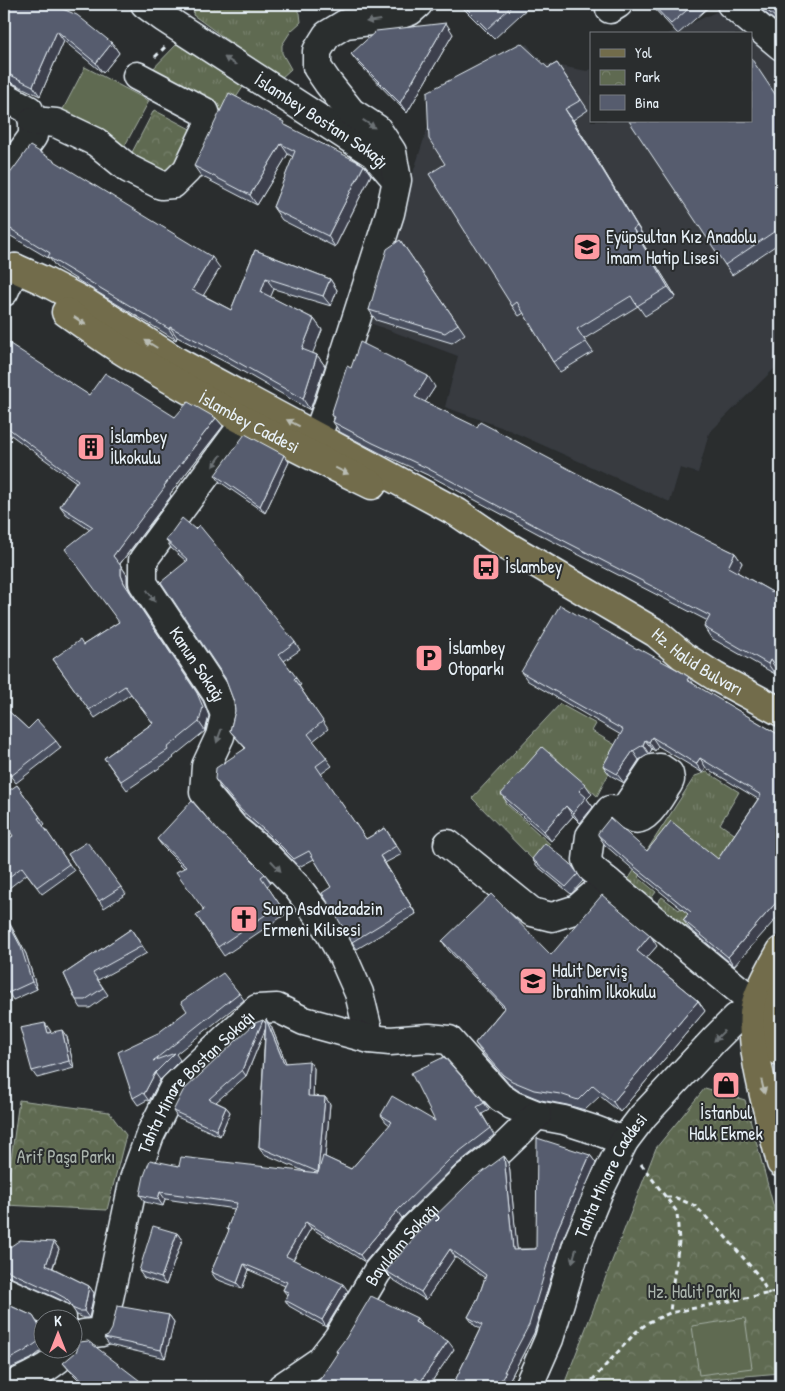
<svg xmlns="http://www.w3.org/2000/svg" width="785" height="1391" viewBox="0 0 785 1391" font-family="'Patrick Hand',sans-serif">
	<style>
		.built { fill: #373b41 }
		.grass { fill: url(#grass-tufts); stroke: #a4aea4 }
		.park { fill: url(#park-crowns); stroke: #a4aea4 }
		.pitch { fill: #5f6a51; stroke: #a4aea4 }
		.lines { fill: none; stroke-linecap: round; stroke-linejoin: round }
		.minor-casing { stroke: #e8f1f8; stroke-width: 31 }
		.major-casing { stroke: #e8f1f8; stroke-width: 31 }
		.path { stroke: #e8f1f8; stroke-width: 3; stroke-dasharray: 5 4; stroke-linecap: butt }
		.minor { stroke: #2a2d2e; stroke-width: 28 }
		.major { stroke: #726c4b; stroke-width: 28 }
		.wall { fill: #4a4f5f; stroke: #e8f1f8 }
		.shaded-wall { fill: #3c404d; stroke: #e8f1f8 }
		.building { fill: #565c6e; stroke: #e8f1f8 }
		.oneway { fill: #6c7275 }
		.oneway2 { fill: #b9bcb3 }
		.labels { text-anchor: middle; stroke-width: 4; stroke-linejoin: round; paint-order: stroke }
		.street-label { font-size: 18px; fill: #e8f1f8; stroke: #2a2d2e }
		.poi-label { font-size: 18px; fill: #e8f1f8; stroke: #2a2d2e; text-anchor: start }
		.park-label { font-size: 18px; fill: #aab4ad; stroke: #2a2d2e }
	</style>
	<defs>
		<pattern id="grass-tufts" width="24" height="20" patternUnits="userSpaceOnUse" patternTransform="scale(1.25)"><rect width="24" height="20" fill="#5f6a51"/><path d="M3 7l-1-3M5 7V3M7 7l1-3M15 17l-1-3M17 17v-4M19 17l1-3" fill="none" stroke="#76806b"/></pattern>
		<pattern id="park-crowns" width="20" height="18" patternUnits="userSpaceOnUse" patternTransform="scale(1.25)"><rect width="20" height="18" fill="#5f6a51"/><path d="M2 6a3 3 0 1 1 6 0M12 15a3 3 0 1 1 6 0" fill="none" stroke="#76806b"/></pattern>
	</defs>
	<rect width="100%" height="100%" fill="#2a2d2e"/>
	<filter id="ink" filterUnits="userSpaceOnUse"><feTurbulence type="fractalNoise" baseFrequency=".02" numOctaves="2"/><feDisplacementMap in="SourceGraphic" scale="10" xChannelSelector="R" yChannelSelector="G"/><feConvolveMatrix kernelMatrix="1 2 1 2 8 2 1 2 1" color-interpolation-filters="sRGB"/></filter>
	<g filter="url(#ink)">
		<path class="built" d="M716,12L744,34H668Z
			M751,40L781,63V362L709,433L698,473L680,468L670,502L509,430L445,407L458,356L370,323L414,170L438,95L527,44L543,63L587,71L591,69V121H751Z"/>
		<path class="grass" d="M195,4H294L300,13L301,22L291,31L282,45V53L291,69L280,79L193,15Z
			M177,44L243,87L224,116L147,75Z
			M560,704L596,724L592,731L622,749L597,796L549,752L505,803L550,844L535,862L472,798Z
			M707,772L739,792L720,824L740,838L752,855L681,933L653,908L662,897L679,910L720,862L678,827L638,877L656,892L647,904L624,886L695,776Z"/>
		<path class="park" d="M154,110L194,131L167,183L127,162Z
			M705,1088L745,1100L781,1234V1373L613,1387H563L656,1148Z
			M19,1100L109,1112L126,1135L107,1210L5,1205Z"/>
		<path class="pitch" d="M85,67L149,101L123,149L60,115Z
			M745,1318L752,1368L699,1375L692,1326Z"/>
		<g class="lines">
			<defs>
				<g id="minor">
					<path id="s1" d="M145,4L164,18L374,154L394,177"/>
					<path d="M731,4L781,46"/>
					<path d="M610,9L618,4"/>
					<path d="M4,96L29,110L33,121V136L4,177"/>
					<path d="M33,121L56,123L96,142L129,169L161,185L173,184L187,170L209,124L205,112L137,76"/>
					<path d="M4,292L15,268"/>
					<path id="s2" d="M246,421L143,560V583L217,694L225,715L220,736L206,766L204,792L235,829L266,855L297,887L323,921L343,957L359,993L370,1039"/>
					<path d="M317,436L330,401L390,213L397,180L392,152L377,129L351,112L328,83L317,67V51L327,35L345,24L387,19L410,11L418,4"/>
					<path d="M448,844L532,912L552,917L577,909L608,882"/>
					<path d="M4,1291L55,1314L62,1318"/>
					<path id="s3" d="M84,1334L102,1332L134,1179L150,1135L174,1087L257,1009L277,1008L304,1021L370,1039L390,1041L429,1038L449,1040L500,1097L512,1105L537,1115L564,1120L595,1130L624,1141"/>
					<path d="M14,1384C35,1375 54,1365 70,1348"/>
					<path id="s4" d="M282,1387L320,1361L338,1338L377,1272L413,1229L467,1176L501,1150L537,1115"/>
					<path id="s5" d="M528,1387L549,1339L578,1242L599,1191L624,1141L643,1116L714,1040L736,1018L756,1004L608,882L591,868L587,860L590,836L610,810C620,810 624,814 633,818C647,823 661,794 668,784L670,780L669,774L660,768L652,769L623,812"/>
				</g>
				<g id="major">
					<path id="s6" d="M15,268L42,280L86,303L178,362L458,513L502,543L656,633L683,656L716,677L781,712"/>
					<path id="s7" d="M66,312C86,326 105,340 126,353C205,401 288,445 372,485"/>
					<path d="M781,951C772,967 761,985 756,1003C745,1040 772,1124 781,1163"/>
					<path d="M781,997C775,1015 778,1033 781,1052"/>
				</g>
			</defs>
			<use href="#minor" class="minor-casing"/>
			<use href="#major" class="major-casing"/>
			<path class="path" d="M155,57L165,47
				M641,1164L677,1212L679,1242L673,1282L670,1313
				M666,1197H674L695,1206L723,1234L757,1274L769,1294
				M586,1387L636,1332L649,1322L670,1313L781,1291"/>
			<use href="#minor" class="minor"/>
			<use href="#major" class="major"/>
		</g>
		<path class="wall" d="M4,4L112,43L119,53L103,73L64,41L40,96L4,79Z
			M461,4H532L494,39L464,9Z
			M582,4H594L590,8Z
			M650,4H710L711,5L678,34Z
			M755,4H781V26Z
			M453,34L407,113L359,64L351,54Z
			M557,63L588,110L573,120L644,237L640,239L676,297L645,316L638,306L584,339L593,352L560,372L553,362L524,313L519,316L512,306L445,164L548,68Z
			M781,102V242L732,275L725,265Z
			M287,126L371,175L335,247L282,220L273,207L293,157L288,154L257,205L201,176L194,166Z
			M4,180L220,268L203,295L231,310L255,250L330,279L337,290L331,306L274,289L270,297L314,319L322,330L312,353L317,355L325,366L310,410L233,366L177,337L176,340L56,267L50,259L4,232Z
			M400,240L465,334L452,343L376,320L369,310Z
			M4,346L89,395L175,417L216,418L223,426L170,494L171,496L120,564L127,575V584L130,592L203,701L209,716L205,731L173,757L174,758L127,790L104,758L153,723L131,694L95,718L53,659L83,645L119,622L90,530L66,514L60,506L76,482L4,430Z
			M351,368L435,387L425,402L667,521L735,553L742,563L737,572L781,597V672L777,670L775,674L711,638L704,627L708,621L550,540L434,478L380,453L340,432L333,422L334,419L331,415Z
			M284,455L289,462L265,513L220,482L215,475Z
			M166,540L295,642L300,650L284,661L301,685L299,686L328,729L313,741L332,766L321,774L366,839L385,828L402,854L385,863L416,914L357,949L352,942L331,887L314,859L299,867L276,843L246,818L220,787L215,779L245,748L236,738L230,731L235,711L234,702L225,678L186,561L171,548Z
			M521,672L694,685L781,736L734,966L690,929L683,920L688,914L636,872L605,845L598,835L647,851L718,859L758,799L706,768L703,773L658,746L655,751L652,749L649,754L639,760L624,783L610,775L603,766L621,735L528,681Z
			M4,707L28,729L56,741L61,748L16,783L4,768Z
			M17,785L45,824L43,826L74,871L42,894L27,874L4,892V842L13,836Z
			M501,794H592L587,799L593,807L580,823L573,816L551,841L508,804Z
			M219,832L265,874L271,883L267,886L286,914L224,956L196,915L204,910L184,868L163,847L157,839Z
			M68,854L121,887L126,894L104,908Z
			M532,859L570,863L583,881L571,894L537,866Z
			M4,913L26,954L37,989L13,1000L4,985Z
			M131,929L147,953L98,980L108,995L90,1008H81L76,1000L64,974Z
			M442,941L551,955L657,946L646,958L698,1001L705,1011L620,1112L600,1096L585,1110L567,1105L541,1100L519,1091L510,1085L482,1053L475,1043L504,1008L449,951Z
			M239,993L244,1000L176,1054L180,1060L160,1080L149,1101L147,1100L138,1105L133,1098L158,1033Z
			M263,1020L266,1023L271,1026L286,1063L314,1068L313,1096L325,1097L330,1104L325,1157L351,1169L390,1125L386,1122L381,1115L435,1121L481,1098L489,1110L482,1114L494,1135L456,1165L402,1218L365,1262L311,1228L293,1260L348,1291L326,1327L289,1306L285,1300L287,1295L283,1290L285,1286L249,1270L242,1289L216,1279L211,1272L229,1231L227,1229L235,1209L165,1199L163,1206L145,1202L140,1195L179,1166L306,1172L264,1154L259,1147L265,1030L246,1076L216,1102L226,1107L230,1112L220,1136L177,1117L173,1111Z
			M50,1030L51,1033L67,1037L74,1068L37,1078L32,1071Z
			M590,1155L596,1163L564,1236L534,1333L510,1379L511,1380L507,1387H452L480,1329L474,1325L468,1317L478,1298L485,1278L455,1257L426,1300L392,1279L386,1271L504,1156L509,1163L517,1249H536Z
			M177,1233L182,1240L166,1285L144,1278L139,1271Z
			M54,1242L59,1249L53,1268L89,1286L94,1293L89,1318H84L77,1315L70,1305L61,1300L10,1277L4,1276V1251Z
			M4,1303L33,1316L42,1330V1348H45L31,1359L7,1370L4,1373Z
			M169,1315L174,1322L165,1358L109,1345L104,1338Z
			M422,1326L454,1349L428,1387H424L337,1353L336,1351Z
			M63,1363L148,1387H86L69,1370Z"/>
		<path class="shaded-wall" d="M587,4H594L590,8Z
			M446,23L453,34L407,113L400,103Z
			M57,31L64,41L40,96L33,86Z
			M112,43L119,53L103,73L96,63Z
			M565,109L573,120L644,237L637,226Z
			M4,132L10,141L4,150Z
			M281,144L288,154L257,205L250,195Z
			M364,165L371,175L335,247L328,236Z
			M633,229L640,239L676,297L668,287Z
			M212,257L220,268L200,301L192,290Z
			M266,278L274,289L268,303L261,292Z
			M330,279L337,290L331,306L323,296Z
			M314,319L322,330L310,360L302,349Z
			M170,327L177,337L176,340L169,329Z
			M317,355L325,366L310,410L303,399Z
			M428,376L435,387L422,407L415,397Z
			M216,418L223,426L170,494L171,496L119,565L113,556L164,486Z
			M284,455L289,462L265,513L260,506Z
			M735,553L742,563L735,577L728,567Z
			M121,566L127,575V584L130,592L203,701L209,716L205,731L199,722L124,583L121,575Z
			M770,660L777,670L775,674L768,664Z
			M689,677L695,686L687,680Z
			M652,737L658,746L655,751L649,742Z
			M645,740L652,749L649,754L643,745Z
			M633,751L639,760L624,783L617,774Z
			M700,758L706,768L703,773L696,764Z
			M585,784L592,794L587,799L593,807L580,823L573,813L579,791Z
			M566,806L573,816L551,841L544,831Z
			M380,856L385,863L416,914L411,906Z
			M781,897V913L734,966L728,957Z
			M4,913L26,954L37,989L32,982L4,915Z
			M650,935L657,946L644,961L637,951Z
			M698,1001L705,1011L620,1112L613,1102Z
			M266,1019L271,1026L289,1070L284,1063Z
			M263,1020L267,1025L246,1076L242,1070Z
			M45,1023L50,1030L53,1041L48,1033Z
			M62,1030L67,1037L74,1068L69,1061Z
			M309,1061L314,1068L313,1103L308,1096Z
			M155,1073L160,1080L149,1101L144,1094Z
			M325,1097L330,1104L323,1179L318,1172Z
			M226,1107L230,1112L220,1136L216,1130Z
			M590,1155L596,1163L564,1236L534,1333L510,1379L511,1380L507,1387H497L504,1372L558,1228Z
			M504,1156L509,1163L518,1257L513,1250Z
			M160,1192L165,1199L163,1206L158,1199Z
			M397,1211L402,1218L365,1262L360,1255Z
			M306,1222L311,1228L291,1263L286,1256Z
			M177,1233L182,1240L166,1285L161,1278Z
			M54,1242L59,1249L51,1272L46,1265Z
			M450,1249L455,1257L426,1300L421,1292Z
			M244,1264L249,1270L242,1289L237,1283Z
			M343,1284L348,1291L326,1327L322,1320Z
			M89,1286L94,1293L89,1318L84,1311Z
			M169,1315L174,1322L165,1358L161,1350Z
			M417,1318L422,1326L415,1322Z
			M448,1341L454,1349L428,1387H426L421,1381Z
			M416,1378L421,1386V1387H410Z"/>
		<path class="building" d="M4,4H51L77,15L112,43L96,63L57,31L33,86L4,72Z
			M462,4H514L487,29Z
			M652,4H694L671,24Z
			M759,4H781V22Z
			M446,23L400,103L351,54L376,31Z
			M521,43L548,68L557,63L581,100L565,109L637,226L633,229L668,287L637,306L631,296L577,329L586,342L553,362L517,302L512,306L429,174L445,164L429,139L427,92Z
			M751,58L781,103V227L725,265L629,121H751Z
			M229,93L284,122L283,124L364,165L328,236L275,210V208L273,207L295,151L281,144L250,195L194,166Z
			M30,146L212,257L192,290L231,310L255,250L330,279L323,296L266,278L261,292L314,319L302,349L317,355L303,399L225,355L170,327L169,329L48,257L50,253L4,225V180L9,175Z
			M400,240L458,324L445,333L369,310L387,249Z
			M7,342L89,395L105,373L175,417L188,402L216,418L164,486L165,487L113,556L121,566V575L124,583L197,693L203,707L199,722L167,748L168,750L121,781L104,758L153,723L125,686L89,710L53,659L80,640L83,645L119,622L65,549L93,527L60,506L78,480L4,425V346Z
			M360,342L428,376L415,397L477,427L480,422L667,521L668,520L735,553L728,567L781,597V667L770,660L768,664L704,627L710,616L543,530L427,468L373,443L333,422L335,417L331,415L347,366L351,368Z
			M245,434L284,455L260,506L215,475Z
			M182,518L195,529L199,525L295,642L279,654L296,677L294,679L323,721L308,734L327,758L316,766L366,839L385,828L396,846L380,856L411,906L352,942L322,893L331,887L309,851L294,859L271,836L241,810L215,779L216,768L246,748L230,731L235,711L234,702L225,678L161,582L188,560L166,540Z
			M560,605L637,649L638,648L678,670L689,677L687,680L781,736V881L778,886L781,888V897L728,957L683,920L691,912L630,863L598,835V833L610,818L647,851L671,821L718,859L761,795L700,758L696,764L652,737L649,742L645,740L643,745L633,751L617,774L603,766L623,730L521,672Z
			M4,707L28,729L37,720L56,741L11,776L4,767Z
			M542,747L585,784L579,791L586,797L573,813L566,806L544,831L501,794Z
			M17,785L40,817L38,818L69,864L37,887L22,867L4,881V842L13,836L4,822V794Z
			M192,801L219,832L249,858L265,874L261,877L280,905L218,947L196,915L204,910L176,872L186,867L157,839Z
			M87,842L121,887L99,901L68,854Z
			M545,843L570,863L578,874L566,887L532,859Z
			M491,894L551,955L602,895L650,935L637,951L698,1001L613,1102L593,1085L578,1100L560,1094L534,1090L512,1081L503,1075L475,1043L505,1007L442,941Z
			M4,915L21,947L32,982L8,993L4,985Z
			M131,929L142,946L93,973L103,988L85,1000H76L64,974Z
			M223,973L239,993L153,1061L175,1053L155,1073L144,1094L142,1093L133,1098L118,1052L158,1033L187,1011L181,1002Z
			M266,1019L284,1063L309,1061L308,1096L325,1097L318,1172L259,1147Z
			M263,1020L242,1070L209,1099L226,1107L216,1130L173,1111L183,1091L255,1023Z
			M45,1023L48,1033L62,1030L69,1061L32,1071L20,1028Z
			M444,1057L481,1098L484,1103L477,1107L490,1128L451,1158L397,1211L360,1255L306,1222L286,1256L343,1284L322,1320L285,1300L288,1292L283,1290L287,1282L244,1264L237,1283L211,1272L229,1230L227,1229L237,1203L160,1192L158,1199L140,1195L144,1176L150,1160L179,1166L181,1157L318,1173L323,1156L351,1169L392,1122L381,1115L392,1096L435,1121L411,1073Z
			M537,1138L590,1155L558,1228L529,1325L504,1372H506L497,1387H452L482,1325L468,1317L478,1298L486,1275L450,1249L421,1292L386,1271L419,1232L472,1180L504,1156L513,1250L536,1249Z
			M153,1226L177,1233L161,1278L139,1271Z
			M20,1240L54,1242L46,1265L89,1286L84,1311H79L72,1308L70,1303L65,1298L56,1293L4,1269V1251Z
			M371,1296L417,1318L415,1322L448,1341L421,1381L416,1378L410,1387H315L338,1352L336,1351L346,1338Z
			M4,1303L33,1316L42,1331V1339L25,1351L4,1362Z
			M117,1306L169,1315L161,1350L104,1338L108,1336L112,1329Z
			M88,1341L148,1387H89L63,1363L76,1352L80,1342Z
			M205,1381L214,1387H199Z"/>
		<defs><path id="oneway-solid" d="M-6-.8H1V-3.2L6.5 0L1 3.2V.8H-6Z" transform="scale(1.25)"/></defs>
		<g class="oneway">
			<use href="#oneway-solid" transform="translate(373 21) rotate(173)"/>
			<use href="#oneway-solid" transform="translate(230 61) rotate(-147)"/>
			<use href="#oneway-solid" transform="translate(369 124) rotate(33)"/>
			<use href="#oneway-solid" transform="translate(217 461) rotate(126)"/>
			<use href="#oneway-solid" transform="translate(151 596) rotate(56)"/>
			<use href="#oneway-solid" transform="translate(219 736) rotate(110)"/>
			<use href="#oneway-solid" transform="translate(276 866) rotate(47)"/>
			<use href="#oneway-solid" transform="translate(719 1036) rotate(135)"/>
			<use href="#oneway-solid" transform="translate(574 1256) rotate(106)"/>
		</g>
		<g class="oneway2">
			<use href="#oneway-solid" transform="translate(80 321) rotate(34)"/>
			<use href="#oneway-solid" transform="translate(151 344) rotate(-148)"/>
			<use href="#oneway-solid" transform="translate(293 423) rotate(-153)"/>
			<use href="#oneway-solid" transform="translate(342 471) rotate(26)"/>
			<use href="#oneway-solid" transform="translate(763 1087) rotate(77)"/>
		</g>
	</g>
	<defs>
		<symbol id="school-square" viewBox="-11 -11 22 22"><rect x="-9" y="-9" width="18" height="18" rx="4" fill="#ff9aa2" stroke="#2a2d2e"/><path d="M0-5L7-2L0 1L-7-2ZM-4 1L0 2.5L4 1V4Q0 6-4 4Z" fill="#111"/></symbol>
		<symbol id="building-square" viewBox="-11 -11 22 22"><rect x="-9" y="-9" width="18" height="18" rx="4" fill="#ff9aa2" stroke="#2a2d2e"/><path d="M-4-6H4V6H1V3H-1V6H-4ZM-2.5-4.3h1.7v1.8h-1.7ZM.8-4.3h1.7v1.8H.8ZM-2.5-1h1.7V.8h-1.7ZM.8-1h1.7V.8H.8Z" fill="#111"/></symbol>
		<symbol id="bus-square" viewBox="-11 -11 22 22"><rect x="-9" y="-9" width="18" height="18" rx="4" fill="#ff9aa2" stroke="#2a2d2e"/><path d="M-5-6H5V4H4V6H2V4H-2V6H-4V4H-5ZM-3.5-4V0h7V-4ZM-3.5 1.2v1.5H-2V1.2ZM2 1.2v1.5H3.5V1.2Z" fill="#111"/></symbol>
		<symbol id="parking-square" viewBox="-11 -11 22 22"><rect x="-9" y="-9" width="18" height="18" rx="4" fill="#ff9aa2" stroke="#2a2d2e"/><path d="M-3.5-5.5H1a3.5 3.5 0 0 1 0 7H-1V5.5H-3.5ZM-1-3.4V-.6H.8a1.4 1.4 0 0 0 0-2.8Z" fill="#111"/></symbol>
		<symbol id="church-square" viewBox="-11 -11 22 22"><rect x="-9" y="-9" width="18" height="18" rx="4" fill="#ff9aa2" stroke="#2a2d2e"/><path d="M-1.2-6h2.4v3.5h3.3v2.4h-3.3V6h-2.4V-.1h-3.3v-2.4h3.3Z" fill="#111"/></symbol>
		<symbol id="shop-square" viewBox="-11 -11 22 22"><rect x="-9" y="-9" width="18" height="18" rx="4" fill="#ff9aa2" stroke="#2a2d2e"/><path d="M-5-2.5h2.3a2.7 3.5 0 0 1 5.4 0H5L5.5 6h-11ZM-1.5-2.5h3a1.5 2.3 0 0 0-3 0Z" fill="#111"/></symbol>
	</defs>
	<g fill-rule="evenodd">
		<use href="#school-square" x="571" y="231" width="32" height="32"/>
		<use href="#building-square" x="75" y="431" width="32" height="32"/>
		<use href="#bus-square" x="470" y="551" width="32" height="32"/>
		<use href="#parking-square" x="413" y="642" width="32" height="32"/>
		<use href="#church-square" x="228" y="903" width="32" height="32"/>
		<use href="#school-square" x="517" y="965" width="32" height="32"/>
		<use href="#shop-square" x="710" y="1069" width="32" height="32"/>
	</g>
	<g class="labels">
		<g class="street-label">
			<text dy="6" stroke="none"><textPath href="#s1" startOffset="212">İslambey Bostanı Sokağı</textPath></text>
			<text dy="6" stroke="none"><textPath href="#s7" startOffset="214">İslambey Caddesi</textPath></text>
			<text dy="6" stroke="none"><textPath href="#s2" startOffset="294">Kanun Sokağı</textPath></text>
			<text dy="6" stroke="none"><textPath href="#s6" startOffset="789">Hz. Halid Bulvarı</textPath></text>
			<text dy="6" stroke="none"><textPath href="#s3" startOffset="292">Tahta Minare Bostan Sokağı</textPath></text>
			<text dy="6" stroke="none"><textPath href="#s5" startOffset="228">Tahta Minare Caddesi</textPath></text>
			<text dy="6" stroke="none"><textPath href="#s4" startOffset="189">Bayıldım Sokağı</textPath></text>
		</g>
		<g class="poi-label">
			<text x="606" y="243">Eyüpsultan Kız Anadolu<tspan x="606" dy="21">İmam Hatip Lisesi</tspan></text>
			<text x="110" y="443">İslambey<tspan x="110" dy="21">İlkokulu</tspan></text>
			<text x="505" y="573">İslambey</text>
			<text x="448" y="654">İslambey<tspan x="448" dy="21">Otoparkı</tspan></text>
			<text x="263" y="915">Surp Asdvadzadzin<tspan x="263" dy="21">Ermeni Kilisesi</tspan></text>
			<text x="552" y="977">Halit Derviş<tspan x="552" dy="21">İbrahim İlkokulu</tspan></text>
			<text x="726" y="1119" text-anchor="middle">İstanbul<tspan x="726" dy="21">Halk Ekmek</tspan></text>
		</g>
		<g class="park-label">
			<text x="66" y="1163">Arif Paşa Parkı</text>
			<text x="694" y="1298">Hz. Halit Parkı</text>
		</g>
	</g>
	<rect width="785" height="1391" fill="none" stroke="#2a2d2e" stroke-width="20"/>
	<rect x="10" y="10" width="765" height="1371" fill="none" stroke="#e8f1f8" stroke-width="2" filter="url(#ink)"/>
	<rect x="590" y="32" width="162" height="90" fill="#2a2d2e" stroke="#767b7f"/>
	<rect x="600" y="49" width="25" height="8" fill="#726c4b" stroke="#767b7f"/>
	<text x="635" y="58" font-size="15" fill="#e8f1f8">Yol</text>
	<rect x="600" y="70" width="25" height="15" fill="url(#park-crowns)" stroke="#767b7f"/>
	<text x="635" y="82" font-size="15" fill="#e8f1f8">Park</text>
	<rect x="600" y="95" width="25" height="15" fill="#565c6e" stroke="#767b7f"/>
	<text x="635" y="108" font-size="15" fill="#e8f1f8">Bina</text>
	<g transform="translate(58 1334)"><circle r="24" fill="#2a2d2e" stroke="#767b7f"/>
	<path d="M0-4L9 19L0 12L-9 19Z" fill="#ff9aa2"/>
	<text y="-8" font-size="14" font-weight="bold" text-anchor="middle" fill="#e8f1f8">K</text>
	</g>
</svg>
